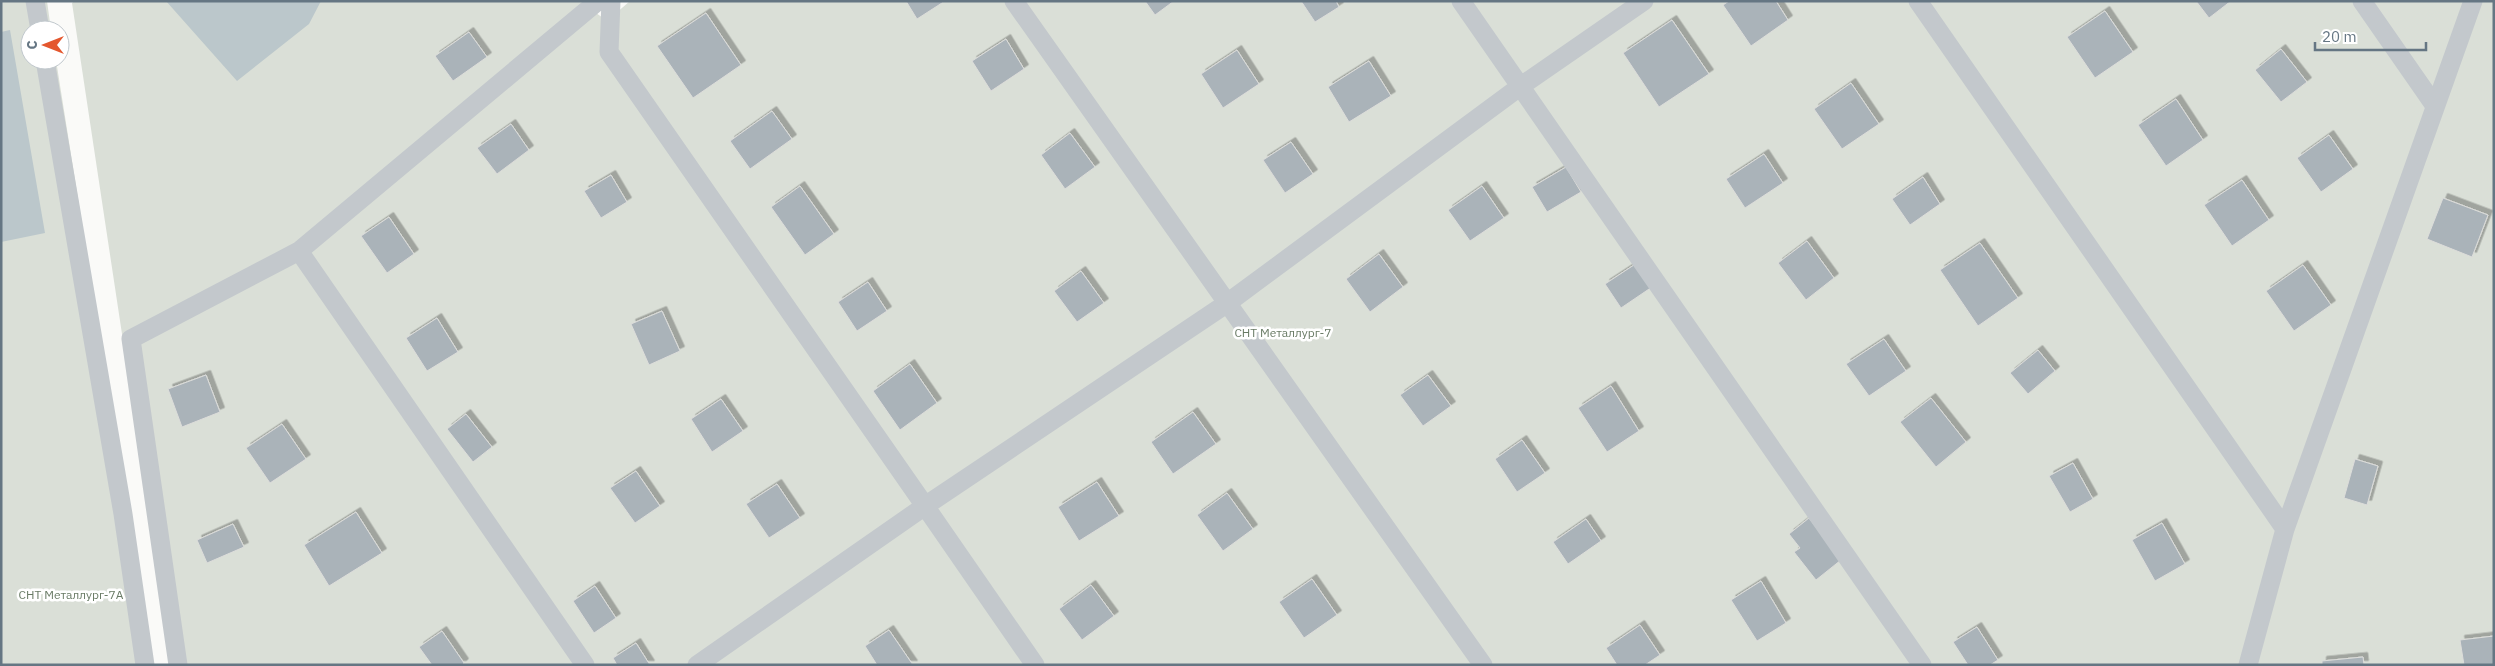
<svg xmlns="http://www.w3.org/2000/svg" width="2495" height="666" viewBox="0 0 2495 666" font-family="'IBM Plex Sans',sans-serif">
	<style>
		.green { fill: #dadfd7 }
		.water { fill: #bbc7cb }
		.building { fill: #aab3b9; stroke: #dcdcda; filter: url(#shadow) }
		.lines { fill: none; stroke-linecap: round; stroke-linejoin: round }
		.service { stroke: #c3c8cc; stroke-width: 19 }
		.labels { text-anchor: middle; stroke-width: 5; stroke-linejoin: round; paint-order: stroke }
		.park-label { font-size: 12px; fill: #687a64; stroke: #fff }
	</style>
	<defs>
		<filter id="shadow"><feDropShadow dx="4.5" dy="-4.5" stdDeviation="0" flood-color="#0004"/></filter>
	</defs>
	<rect width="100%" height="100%" fill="#fafaf8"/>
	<path class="green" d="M1,1H47L51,30H30V60H56L152,665H1Z
		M74,1H580L607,21L630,1H2494V665H172L72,3Z"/>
	<path class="water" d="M166,1H321L309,24L237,81Z
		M10,30L45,233L1,242V32Z"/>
	<path class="building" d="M906,1H945L917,19Z
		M1145,1H1174L1155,15Z
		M1301,1H1336L1339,7L1315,22Z
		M1729,1H1776L1788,20L1751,46L1723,5Z
		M2196,1H2231L2209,18Z
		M2105,11L2133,52L2095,78L2067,37Z
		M706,13L741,65L693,98L657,46Z
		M1672,20L1709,74L1659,107L1623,53Z
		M469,32L487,57L453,81L435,56Z
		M1006,39L1024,69L991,91L972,61Z
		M2281,49L2307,82L2281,102L2255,70Z
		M1237,50L1259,84L1223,108L1201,74Z
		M1369,61L1391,96L1349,122L1328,87Z
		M1851,83L1879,124L1842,149L1814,109Z
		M2176,99L2203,140L2166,166L2138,125Z
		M772,111L792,139L750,169L730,141Z
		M511,124L529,150L497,174L477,148Z
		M1070,133L1095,167L1065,189L1041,155Z
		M2329,135L2353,169L2321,192L2297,158Z
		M1291,142L1313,174L1285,193L1263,160Z
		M1764,154L1783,183L1745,208L1726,179Z
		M1566,167L1581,192L1547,212L1532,187Z
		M611,175L627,202L601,218L584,191Z
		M1923,177L1940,204L1910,225L1892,199Z
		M2242,180L2269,220L2232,246L2204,205Z
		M800,186L834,234L805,255L771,207Z
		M1482,186L1504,218L1470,241L1448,210Z
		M2443,198L2488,215L2472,257L2427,239Z
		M389,217L414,254L387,273L361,236Z
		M1807,241L1834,278L1806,300L1778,263Z
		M1980,243L2018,298L1978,326L1940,270Z
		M1379,254L1403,287L1370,312L1346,279Z
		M1637,263L1652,287L1621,308L1605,284Z
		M2303,265L2331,305L2294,331L2266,291Z
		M1081,271L1104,303L1077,322L1054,291Z
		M868,282L887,311L857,331L838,302Z
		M662,311L680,351L649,365L631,324Z
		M437,318L458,352L427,371L406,338Z
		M1884,339L1906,371L1869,396L1846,364Z
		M2038,350L2055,371L2028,394L2010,373Z
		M910,364L937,403L900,430L873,391Z
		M206,375L220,412L182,427L168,389Z
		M1428,375L1451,406L1423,426L1400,395Z
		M1611,386L1639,431L1607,452L1578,408Z
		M1931,398L1966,442L1936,467L1900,422Z
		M721,399L743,431L712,452L691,419Z
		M1193,412L1216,444L1173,474L1151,442Z
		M466,414L492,447L473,462L447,429Z
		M282,424L306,459L270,483L246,448Z
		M1522,440L1545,473L1517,492L1495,459Z
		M2355,459L2378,466L2367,505L2344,498Z
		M2073,463L2093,499L2070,512L2049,476Z
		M636,471L660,506L635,523L610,488Z
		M1097,482L1119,516L1079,541L1058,507Z
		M777,484L800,518L769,538L746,504Z
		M1227,493L1253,529L1223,551L1197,515Z
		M356,512L382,553L329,586L304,545Z
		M1809,518L1841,560L1816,580L1794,552L1800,548L1789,534Z
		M1586,519L1601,541L1568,564L1553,542Z
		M2162,523L2185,564L2155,581L2132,540Z
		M233,524L244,547L207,563L197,540Z
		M1312,579L1337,615L1304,638L1279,602Z
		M1761,581L1786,623L1757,641L1731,600Z
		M1091,585L1114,616L1082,640L1059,609Z
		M595,586L616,618L594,633L573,601Z
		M1640,625L1660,655L1645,665H1617L1606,648Z
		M1977,627L1998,660L1990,665H1968L1953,642Z
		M889,630L913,665H877L865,646Z
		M442,631L464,663L462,665H432L419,647Z
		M2494,636V665H2464L2460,640Z
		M636,643L650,665H617L613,658Z
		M2363,657L2364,665H2322V661Z"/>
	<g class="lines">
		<path class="service" d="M35,1L40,30
			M611,1L609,52L925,506L1226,304L1521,86L1644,1
			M1014,1L1483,665
			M1461,1L1922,665
			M1918,1L2285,529
			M2362,1L2435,106
			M45,60L123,514L145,665
			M299,251L585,665
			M178,665L131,339L299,251L598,1
			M697,665L925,506L1035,665
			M2248,665L2285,529L2473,1"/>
	</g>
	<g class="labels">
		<g class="park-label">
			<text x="1283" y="337">СНТ Металлург-7</text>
			<text x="71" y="599">СНТ Металлург-7А</text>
		</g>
	</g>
	<rect width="2495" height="666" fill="none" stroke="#657683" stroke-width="5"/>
	<g transform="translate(45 45) rotate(270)"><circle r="24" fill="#ffffff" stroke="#c1c8cd"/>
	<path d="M0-4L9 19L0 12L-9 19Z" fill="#e4572e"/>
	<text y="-8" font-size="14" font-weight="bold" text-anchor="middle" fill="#657683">С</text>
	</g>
	<path d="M2315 42v8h111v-8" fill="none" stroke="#657683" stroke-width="2.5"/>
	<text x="2322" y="42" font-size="15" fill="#657683" stroke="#ffffff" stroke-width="4" paint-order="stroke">20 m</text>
</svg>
